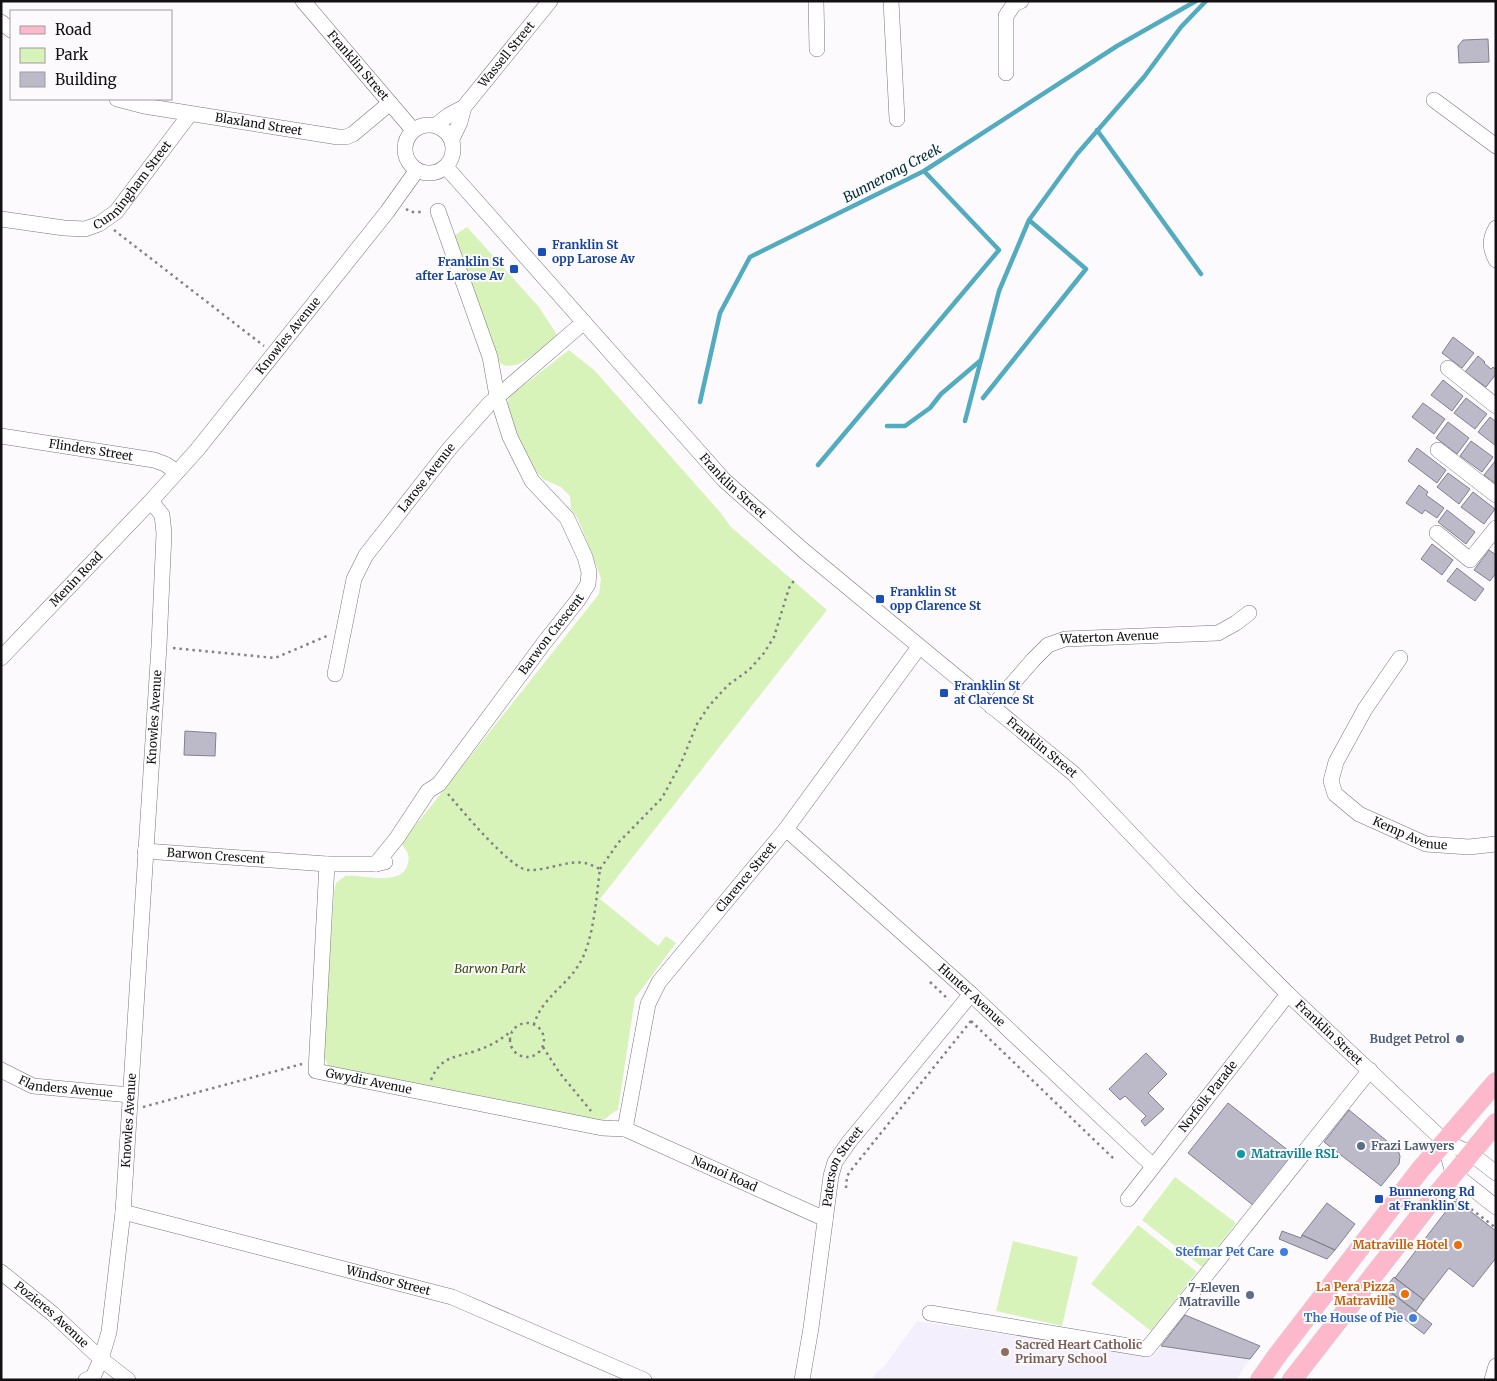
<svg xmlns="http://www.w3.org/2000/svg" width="1497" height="1381" viewBox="0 0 1497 1381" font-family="Merriweather,serif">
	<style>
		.education { fill: #f3effc }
		.green { fill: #d7f3ba }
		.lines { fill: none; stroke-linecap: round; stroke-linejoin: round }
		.stream { stroke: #53abbf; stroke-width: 4.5 }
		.building { fill: #bcbac9; stroke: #81808e }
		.minor-casing { stroke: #7c7380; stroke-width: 16 }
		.major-casing { stroke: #d5d4d5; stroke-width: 20 }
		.path { stroke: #848185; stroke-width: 2.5; stroke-dasharray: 2.5 4; stroke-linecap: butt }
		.minor { stroke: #fff; stroke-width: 15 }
		.major { stroke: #fdb9cb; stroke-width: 19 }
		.transit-dot { fill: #1a4fb4; stroke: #fcfafd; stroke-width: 2 }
		.service-dot { fill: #5c6f8a; stroke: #fcfafd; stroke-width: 2 }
		.culture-dot { fill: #0f9aa8; stroke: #fcfafd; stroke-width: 2 }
		.food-dot { fill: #e8710a; stroke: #fcfafd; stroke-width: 2 }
		.shop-dot { fill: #3f7fe0; stroke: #fcfafd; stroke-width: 2 }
		.education-dot { fill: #8d6e63; stroke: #fcfafd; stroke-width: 2 }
		.labels { text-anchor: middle; stroke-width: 4; stroke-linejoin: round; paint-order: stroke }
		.street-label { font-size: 12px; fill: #131014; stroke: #fcfafd }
		.transit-label { font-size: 12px; font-weight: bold; fill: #164399; stroke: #fcfafd; text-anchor: start }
		.park-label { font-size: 12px; font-style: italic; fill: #314b06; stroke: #fcfafd }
		.service-label { font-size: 12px; font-weight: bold; fill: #4e5e75; stroke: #fcfafd; text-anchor: end }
		.culture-label { font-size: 12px; font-weight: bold; fill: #0d838f; stroke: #fcfafd; text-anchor: start }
		.food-label { font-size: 12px; font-weight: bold; fill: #c56008; stroke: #fcfafd; text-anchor: end }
		.shop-label { font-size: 12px; font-weight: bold; fill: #366cbe; stroke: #fcfafd; text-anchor: end }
		.education-label { font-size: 12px; font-weight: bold; fill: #785e54; stroke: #fcfafd; text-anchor: start }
		.water-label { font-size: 14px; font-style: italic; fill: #033038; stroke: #fcfafd }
	</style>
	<rect width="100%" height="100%" fill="#fcfafd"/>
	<path class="education" d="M917,1321L1153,1357L1161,1346L1250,1359L1236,1380H870L886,1364Z"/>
	<path class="green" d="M467,227L539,307L557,335C544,346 517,375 500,363L454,236Z
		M569,350L595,371L720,512L731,527L827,610L600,899L658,946L666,936L676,943L635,998L618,1110C610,1113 607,1119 600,1122L328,1066L323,1052L334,893L336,883L345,876C363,874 403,888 408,863C410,856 407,850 402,845L404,840L599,594L601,579L598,570L578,519L571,509L570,496L561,487L543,479L533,468L522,447L507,407L508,400L511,395Z
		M1175,1177L1236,1223L1202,1267L1142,1220Z
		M1138,1225L1197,1272L1151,1331L1091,1284Z
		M1013,1241L1078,1257L1062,1326L996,1311Z"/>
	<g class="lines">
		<path class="stream" d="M1097,130L1201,274
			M983,398L1086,269L1029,220
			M700,402L720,313L750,257L924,171L1117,46L1196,1
			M965,421L999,291L1029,220L1077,154L1144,77L1181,27L1206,1
			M887,426H905L930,408L941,394L981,360
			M818,465L999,250L924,171"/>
	</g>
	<path class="building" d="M1488,39L1489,62L1459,63L1458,46L1463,40Z
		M1453,337L1474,353L1462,368L1442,353Z
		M1478,356L1485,362L1484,363L1491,369L1493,367L1496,370V374L1486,387L1465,372Z
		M1443,380L1463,396L1452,411L1431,395Z
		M1466,398L1487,414L1475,429L1454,413Z
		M1423,403L1445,419L1434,434L1412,417Z
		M1490,417L1496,422V446L1478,432Z
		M1448,422L1469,438L1457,454L1436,438Z
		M1471,441L1493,457L1482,472L1460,456Z
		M1417,448L1446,470L1437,483L1408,461Z
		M1496,460V484L1484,475Z
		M1448,473L1470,489L1459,504L1437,487Z
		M1419,485L1428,492L1426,495L1444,508L1437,518L1425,510L1422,514L1406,503Z
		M1473,492L1495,509L1484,524L1461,507Z
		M1447,510L1475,532L1466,544L1438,522Z
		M1432,544L1453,560L1442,575L1421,559Z
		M1489,550L1496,555V573L1490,581L1474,570Z
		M1457,568L1484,589L1475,601L1447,581Z
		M185,731L216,733L215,756L184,755Z
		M1146,1053L1167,1074L1148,1093L1164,1109L1145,1126L1141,1121L1146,1116L1125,1096L1120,1100L1109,1089Z
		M1228,1103L1294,1155L1254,1206L1188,1153Z
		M1349,1110L1398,1150L1400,1156L1399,1164L1381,1186L1324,1142Z
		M1457,1201L1496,1231V1258L1473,1287L1449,1268L1424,1300L1395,1278L1453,1202Z
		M1327,1203L1355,1224L1335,1250L1302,1235Z
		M1282,1231L1301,1238L1302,1235L1335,1250L1327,1259L1279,1239Z
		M1394,1277L1424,1300L1416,1311L1385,1288Z
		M1385,1288L1432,1324L1424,1334L1377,1298Z
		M1185,1315L1260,1346L1250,1359L1161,1346Z"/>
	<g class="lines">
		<defs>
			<g id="minor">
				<path id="s1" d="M303,1L413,130"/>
				<path d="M816,1L817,49"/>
				<path d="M891,1L897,119"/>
				<path d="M1,22L11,30"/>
				<path d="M1006,73V16L1014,4L1021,1"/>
				<path id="s2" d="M117,99L144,106L338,137H346L353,134L390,103"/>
				<path d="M1434,100L1496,146"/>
				<circle cx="429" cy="149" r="24"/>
				<path id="s3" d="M436,125L449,115L464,107L550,1"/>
				<path d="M452,139L460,122L464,107"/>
				<path id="s4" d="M446,167L724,480L804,551L1074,774L1189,895L1288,994L1444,1141L1470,1153L1496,1173"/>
				<path id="s5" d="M1,219L64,228L85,229L99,224L116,212L190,114"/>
				<path d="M1496,228C1489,240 1490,248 1496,260"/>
				<path d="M1448,368L1496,406"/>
				<path id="s6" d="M1,436L154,460L165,464L177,472"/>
				<path d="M1438,450L1496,495"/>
				<path d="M1437,533L1470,560L1496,528"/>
				<path id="s7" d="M1,658L151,501L197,450L387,212L417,170"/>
				<path id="s8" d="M1400,658L1365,709L1336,762L1331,781L1335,794L1359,814L1426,844L1469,847L1496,844"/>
				<path id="s9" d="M335,674L354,579L366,555L450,448L489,404L584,322"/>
				<path id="s10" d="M992,707L1033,660L1048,645L1065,639L1218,633L1236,623L1249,613"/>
				<path id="s11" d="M786,829L971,994L1153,1166"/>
				<path id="s12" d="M145,851L327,864H376L385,862"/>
				<path id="s13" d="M327,864L316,1071L602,1128L625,1129L825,1219"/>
				<path id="s14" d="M376,864L397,838L428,791L439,784L544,643L578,600L588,584L589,572L585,557L567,518L532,481L510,437L497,396L490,357L438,211"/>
				<path id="s15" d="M1,1070L33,1086L130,1095"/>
				<path id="s16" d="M625,1129L648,1004L659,982L786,829L919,647"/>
				<path d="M1444,1141L1453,1173L1496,1207"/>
				<path id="s17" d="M1128,1199L1288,994"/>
				<path id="s18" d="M123,1212L452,1297L644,1380"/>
				<path id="s19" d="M1,1272L53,1314L101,1359L128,1380"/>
				<path d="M930,1313L1147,1349L1370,1070"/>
				<path id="s20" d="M86,1380L93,1377L101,1359L109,1332L123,1212L159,646L164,533L162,515L151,501"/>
				<path id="s21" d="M802,1380L811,1328L831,1176L835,1162L849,1142L971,994"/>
				<path d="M1492,1380L1496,1366"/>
			</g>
			<path id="major" d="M1260,1380L1276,1357L1420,1170L1496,1082
				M1292,1380L1425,1209L1496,1123"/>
		</defs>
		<use href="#minor" class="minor-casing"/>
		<use href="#major" class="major-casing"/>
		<path class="path" d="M406,209L411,212H424
			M114,230L264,346
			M173,648L275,658L327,636
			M448,794C460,808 511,870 528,870C547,871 566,860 585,863C590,864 595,867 600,869C596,898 594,942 578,966C564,988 543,997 534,1024
			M600,869L618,843L662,798L681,763L697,724L709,706L728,685L749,670L764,653L774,637L789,588L795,579
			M930,982L949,1000
			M971,1021L1115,1160
			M510 1040a17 17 0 1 1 34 0a17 17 0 1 1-34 0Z
			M543,1047L559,1072L591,1111
			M431,1080C441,1055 456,1058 478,1050C491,1046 501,1039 512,1031
			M143,1107L302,1064
			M846,1188L847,1176L852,1169L971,1021
			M1455,1198L1462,1202L1496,1228"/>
		<use href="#minor" class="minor"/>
		<use href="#major" class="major"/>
	</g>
	<g class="transit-dot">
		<rect x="537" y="247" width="10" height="10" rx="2.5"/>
		<rect x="509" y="264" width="10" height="10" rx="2.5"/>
		<rect x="875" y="594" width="10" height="10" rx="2.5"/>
		<rect x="939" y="688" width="10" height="10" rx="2.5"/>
		<rect x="1374" y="1194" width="10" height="10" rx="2.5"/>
	</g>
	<g class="service-dot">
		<circle cx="1460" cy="1039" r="5"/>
		<circle cx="1361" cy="1146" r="5"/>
		<circle cx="1250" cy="1295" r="5"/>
	</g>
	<circle class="culture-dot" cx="1241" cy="1154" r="5"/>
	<g class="food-dot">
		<circle cx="1458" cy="1245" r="5"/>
		<circle cx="1405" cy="1294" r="5"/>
	</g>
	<g class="shop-dot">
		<circle cx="1284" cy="1252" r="5"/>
		<circle cx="1413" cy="1318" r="5"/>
	</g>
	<circle class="education-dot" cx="1005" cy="1352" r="5"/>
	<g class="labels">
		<g class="street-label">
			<text dy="4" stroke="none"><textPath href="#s3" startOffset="101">Wassell Street</textPath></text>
			<text dy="4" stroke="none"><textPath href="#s1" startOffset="85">Franklin Street</textPath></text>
			<text dy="4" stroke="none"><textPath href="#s2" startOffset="144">Blaxland Street</textPath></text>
			<text dy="4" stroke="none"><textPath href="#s5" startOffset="151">Cunningham Street</textPath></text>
			<text dy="4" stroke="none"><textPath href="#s7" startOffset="432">Knowles Avenue</textPath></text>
			<text dy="4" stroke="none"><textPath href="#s6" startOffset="91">Flinders Street</textPath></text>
			<text dy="4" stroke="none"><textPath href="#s9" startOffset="222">Larose Avenue</textPath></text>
			<text dy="4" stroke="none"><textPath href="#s4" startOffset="429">Franklin Street</textPath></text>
			<text dy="4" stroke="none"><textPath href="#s7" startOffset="109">Menin Road</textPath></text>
			<text dy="4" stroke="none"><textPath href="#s14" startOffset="290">Barwon Crescent</textPath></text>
			<text dy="4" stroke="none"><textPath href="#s10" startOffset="146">Waterton Avenue</textPath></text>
			<text dy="4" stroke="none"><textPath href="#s20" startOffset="672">Knowles Avenue</textPath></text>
			<text dy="4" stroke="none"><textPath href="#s4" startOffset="834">Franklin Street</textPath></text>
			<text dy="4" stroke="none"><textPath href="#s8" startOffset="242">Kemp Avenue</textPath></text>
			<text dy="4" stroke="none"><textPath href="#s12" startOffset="71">Barwon Crescent</textPath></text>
			<text dy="4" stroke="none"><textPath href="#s16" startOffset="288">Clarence Street</textPath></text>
			<text dy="4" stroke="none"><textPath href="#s11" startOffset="249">Hunter Avenue</textPath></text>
			<text dy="4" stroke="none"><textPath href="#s4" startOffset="1239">Franklin Street</textPath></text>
			<text dy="4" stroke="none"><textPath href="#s13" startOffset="261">Gwydir Avenue</textPath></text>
			<text dy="4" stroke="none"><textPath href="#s15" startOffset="68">Flanders Avenue</textPath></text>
			<text dy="4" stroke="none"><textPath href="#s17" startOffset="130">Norfolk Parade</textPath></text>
			<text dy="4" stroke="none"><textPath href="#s20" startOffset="268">Knowles Avenue</textPath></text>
			<text dy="4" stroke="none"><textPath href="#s21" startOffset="219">Paterson Street</textPath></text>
			<text dy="4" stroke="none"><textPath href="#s13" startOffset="631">Namoi Road</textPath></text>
			<text dy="4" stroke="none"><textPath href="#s18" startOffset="274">Windsor Street</textPath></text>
			<text dy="4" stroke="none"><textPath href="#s19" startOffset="66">Pozieres Avenue</textPath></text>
		</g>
		<g class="transit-label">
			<text x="552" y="249">Franklin St<tspan x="552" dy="14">opp Larose Av</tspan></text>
			<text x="504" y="266" text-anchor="end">Franklin St<tspan x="504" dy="14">after Larose Av</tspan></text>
			<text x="890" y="596">Franklin St<tspan x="890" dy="14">opp Clarence St</tspan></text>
			<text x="954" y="690">Franklin St<tspan x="954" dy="14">at Clarence St</tspan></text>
			<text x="1389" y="1196">Bunnerong Rd<tspan x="1389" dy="14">at Franklin St</tspan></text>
		</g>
		<g class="park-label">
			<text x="490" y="973">Barwon Park</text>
		</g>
		<g class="service-label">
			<text x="1450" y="1043">Budget Petrol</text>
			<text x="1371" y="1150" text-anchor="start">Frazi Lawyers</text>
			<text x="1240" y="1292">7-Eleven<tspan x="1240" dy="14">Matraville</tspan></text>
		</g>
		<g class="culture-label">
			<text x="1251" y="1158">Matraville RSL</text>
		</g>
		<g class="food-label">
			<text x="1448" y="1249">Matraville Hotel</text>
			<text x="1395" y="1291">La Pera Pizza<tspan x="1395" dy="14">Matraville</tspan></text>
		</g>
		<g class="shop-label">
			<text x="1274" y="1256">Stefmar Pet Care</text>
			<text x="1403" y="1322">The House of Pie</text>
		</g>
		<g class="education-label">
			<text x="1015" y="1349">Sacred Heart Catholic<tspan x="1015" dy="14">Primary School</tspan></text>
		</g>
		<g class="water-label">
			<text transform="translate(892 173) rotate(-28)" y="5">Bunnerong Creek</text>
		</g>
	</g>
	<rect width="1497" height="1381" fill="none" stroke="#131014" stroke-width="5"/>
	<rect x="10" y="10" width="162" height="90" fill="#fcfafd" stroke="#9f9ca0"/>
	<rect x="20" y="26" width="25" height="8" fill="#fdb9cb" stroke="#9f9ca0"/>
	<text x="55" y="35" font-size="15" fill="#131014">Road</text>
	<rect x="20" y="48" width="25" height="15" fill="#d7f3ba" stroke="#9f9ca0"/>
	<text x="55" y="60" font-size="15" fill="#131014">Park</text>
	<rect x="20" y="72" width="25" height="15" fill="#bcbac9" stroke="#9f9ca0"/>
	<text x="55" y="85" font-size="15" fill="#131014">Building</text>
</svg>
